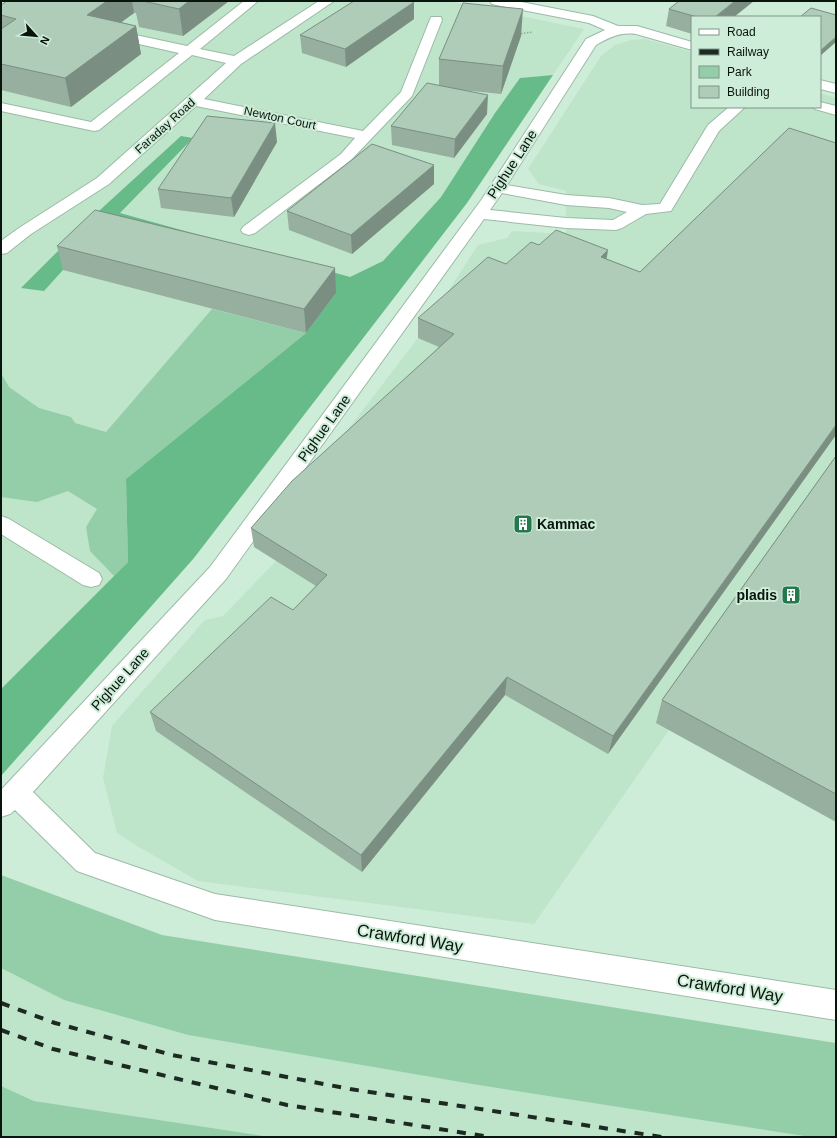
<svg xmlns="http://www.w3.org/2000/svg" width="837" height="1138" viewBox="0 0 837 1138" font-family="Helvetica,sans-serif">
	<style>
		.built { fill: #bee4ca }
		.green { fill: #94cea8 }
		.forest { fill: #67bb88 }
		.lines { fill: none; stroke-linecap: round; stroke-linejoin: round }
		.minor-casing { stroke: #9cbaa6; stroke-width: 2 }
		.path { stroke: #90a999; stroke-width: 1.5; stroke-dasharray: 1.5 1.5; stroke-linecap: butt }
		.minor { fill: #fff; fill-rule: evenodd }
		.rail { stroke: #1d2a22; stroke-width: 4; stroke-dasharray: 9 9; stroke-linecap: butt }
		.wall { fill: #96af9e }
		.shaded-wall { fill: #7a8f81 }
		.building { fill: #aeccb8; stroke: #7a8f81 }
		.labels { text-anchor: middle; stroke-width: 4; stroke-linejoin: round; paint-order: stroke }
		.far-street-label { font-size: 12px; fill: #09140d; stroke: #ceedd8 }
		.street-label { font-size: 14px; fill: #09140d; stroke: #ceedd8 }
		.poi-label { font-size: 14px; font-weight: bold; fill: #09140d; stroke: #ceedd8; text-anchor: start }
		.near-street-label { font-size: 17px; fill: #09140d; stroke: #ceedd8 }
	</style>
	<rect width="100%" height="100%" fill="#ceedd8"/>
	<path class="built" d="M26,1H449L584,29L553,75L520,78L495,113L441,197L383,261L350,277L306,333L126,479L128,562L1,689V23Z
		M645,39L692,52V107H820V93L836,98V468L669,730L534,924L198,881L137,846L117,833L103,778L112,726L205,620L223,616L276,561L294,500L418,338L478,245L507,238L512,231L566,234V191L539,184L528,169L601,56L615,45L631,40Z
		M1,968L64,1000L188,1035L472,1084L810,1137H270L34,1101L1,1086Z"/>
	<path class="green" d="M212,309L306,333L126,479L128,562L114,576L90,551L86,527L97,509L68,491L37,502L1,497V373L9,387L39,408L71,417L75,423L106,432Z
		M1,875L162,935L836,1043V1137H810L472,1084L188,1035L64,1000L1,968Z
		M1,1086L34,1101L270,1137H1Z"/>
	<path class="forest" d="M553,75L467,203L194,558L1,776V689L128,562L126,479L306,333L336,293L63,270L44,291L21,288L89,220L181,136L193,138L120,213L350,277L383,261L441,197L495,113L520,78Z"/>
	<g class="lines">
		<defs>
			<path id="minor" d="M244,1H258L200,49L234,56L319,1H334L241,64L204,99L363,131L401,92L431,17H441L442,20L412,96L351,160L255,233L249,235L243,233L241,230L243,227L341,154L355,138L196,106L109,184L31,234L7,253L1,254V241L19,228L97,178L226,63L192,55L99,130L94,131L1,111V103L91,122L179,53L112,38L110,35L112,32L117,31L187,46Z
				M490,1H516L593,16L618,26H637L692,42V50L636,34C620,32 610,37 596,45L507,185L566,195L609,198L642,205L660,204L708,125L729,107H745L719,131L671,211L646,214L622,228L616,230L566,228L484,219L226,579L33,792L95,853L215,894L836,990V1020L215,920L77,871L15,810L10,814L1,817V790L210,567L482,199L586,39L605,30L589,23L496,5L492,4ZM502,193L566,205L609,208L627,212L613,220L566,218L490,210Z
				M820,80L836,84V93L820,89Z
				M820,102L836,106V115L815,109L813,107H820Z
				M1,516L9,519L99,573L102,579L99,585L91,587L83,585L1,534Z"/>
		</defs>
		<use href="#minor" class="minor-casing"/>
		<path class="path" d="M518,34L533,32"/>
		<use href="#minor" class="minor"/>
		<path class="rail" d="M1,1003L55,1023L172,1055L350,1089L662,1137
			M1,1030L53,1049L287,1105L490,1137"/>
	</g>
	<path class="wall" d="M7,1H229L183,36L139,27L136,13H134L121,22L136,26L141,54L71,107L1,90V5Z
		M669,9L734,17H692V34L666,26Z
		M414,19L346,67L302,53L300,35Z
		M521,36L501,94L462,90L487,114L454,158L392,145L391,126L439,86V59Z
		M789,128L608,754L505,695L362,872L156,731L150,712L293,610L316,586L254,547L251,528L439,347L418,338V318L539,245L607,259L640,272Z
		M277,142L234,217L161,208L158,189Z
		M434,165V184L352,254L289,230L287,211Z
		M57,246L336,293L306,333L63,270Z
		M836,456V822L656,723L662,700Z"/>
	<path class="shaded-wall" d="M107,1H132L134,13L93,43L87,15Z
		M189,1H229L183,36L179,9Z
		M735,1H754L734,17H715Z
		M414,2V19L346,67L345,49Z
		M523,9L521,36L501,94L503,66Z
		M136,26L141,54L71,107L65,78Z
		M836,37V42L820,56V51Z
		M488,95L487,114L454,158L455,139Z
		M275,123L277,142L234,217L231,198Z
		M434,165V184L352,254L351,235Z
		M608,250L605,269L601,257Z
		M335,268L336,293L306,333L304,309Z
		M836,425V435L608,754L613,736Z
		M507,677L505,695L362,872L361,855Z"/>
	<path class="building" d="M7,1H107L87,15L136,26L65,78L1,64V29L16,19L1,15V5Z
		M143,1H189L179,9Z
		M354,1H412L414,2L345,49L300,35Z
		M679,1H735L715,17H697L669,9Z
		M463,3L523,9L503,66L439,59Z
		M811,8L836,15V37L820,51V17H800Z
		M427,83L488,95L455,139L391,126Z
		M207,116L275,123L231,198L158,189Z
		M789,128L836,143V425L613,736L507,677L361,855L150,712L271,597L293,610L327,575L251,528L292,481L454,334L418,318L488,257L506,264L531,242L539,245L556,230L608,250L601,257L640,272Z
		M372,144L434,165L351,235L287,211Z
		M95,210L335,268L304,309L57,246Z
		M836,456V794L662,700Z"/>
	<defs>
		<symbol id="building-square" viewBox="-11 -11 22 22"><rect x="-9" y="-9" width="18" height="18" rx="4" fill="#24794c" stroke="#ceedd8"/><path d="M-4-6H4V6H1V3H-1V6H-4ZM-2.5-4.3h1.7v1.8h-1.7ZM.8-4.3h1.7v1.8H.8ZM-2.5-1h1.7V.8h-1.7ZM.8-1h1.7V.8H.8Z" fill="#fff"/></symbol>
	</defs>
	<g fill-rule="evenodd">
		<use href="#building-square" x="512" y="513" width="22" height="22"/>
		<use href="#building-square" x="780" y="584" width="22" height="22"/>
	</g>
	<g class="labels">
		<g class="far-street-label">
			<text transform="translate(280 118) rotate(12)" y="4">Newton Court</text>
			<text transform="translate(165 126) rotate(-42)" y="4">Faraday Road</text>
		</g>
		<g class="street-label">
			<text transform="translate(512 164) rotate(-57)" y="5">Pighue Lane</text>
			<text transform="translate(324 428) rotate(-54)" y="5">Pighue Lane</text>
			<text transform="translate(120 679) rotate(-48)" y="5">Pighue Lane</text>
		</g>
		<g class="poi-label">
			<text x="537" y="529">Kammac</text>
			<text x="777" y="600" text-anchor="end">pladis</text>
		</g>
		<g class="near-street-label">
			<text transform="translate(410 938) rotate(9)" y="6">Crawford Way</text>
			<text transform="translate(730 988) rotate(9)" y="6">Crawford Way</text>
		</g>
	</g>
	<rect width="837" height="1138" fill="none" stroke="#09140d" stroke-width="4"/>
	<rect x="691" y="16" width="130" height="92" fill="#ceedd8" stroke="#7f9687"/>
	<rect x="699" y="29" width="20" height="6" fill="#ffffff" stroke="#7f9687"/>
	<text x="727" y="36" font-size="12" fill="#09140d">Road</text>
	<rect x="699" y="49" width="20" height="6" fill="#1d2a22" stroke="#7f9687"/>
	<text x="727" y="56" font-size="12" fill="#09140d">Railway</text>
	<rect x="699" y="66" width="20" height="12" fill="#94cea8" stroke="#7f9687"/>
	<text x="727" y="76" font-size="12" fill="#09140d">Park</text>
	<rect x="699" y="86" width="20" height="12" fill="#aeccb8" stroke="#7f9687"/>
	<text x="727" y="96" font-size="12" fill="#09140d">Building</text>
	<g transform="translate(36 36) rotate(117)" stroke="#ceedd8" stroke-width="3" paint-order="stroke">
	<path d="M0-3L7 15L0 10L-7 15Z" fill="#09140d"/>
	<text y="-6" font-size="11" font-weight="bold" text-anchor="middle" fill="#09140d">N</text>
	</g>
</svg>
